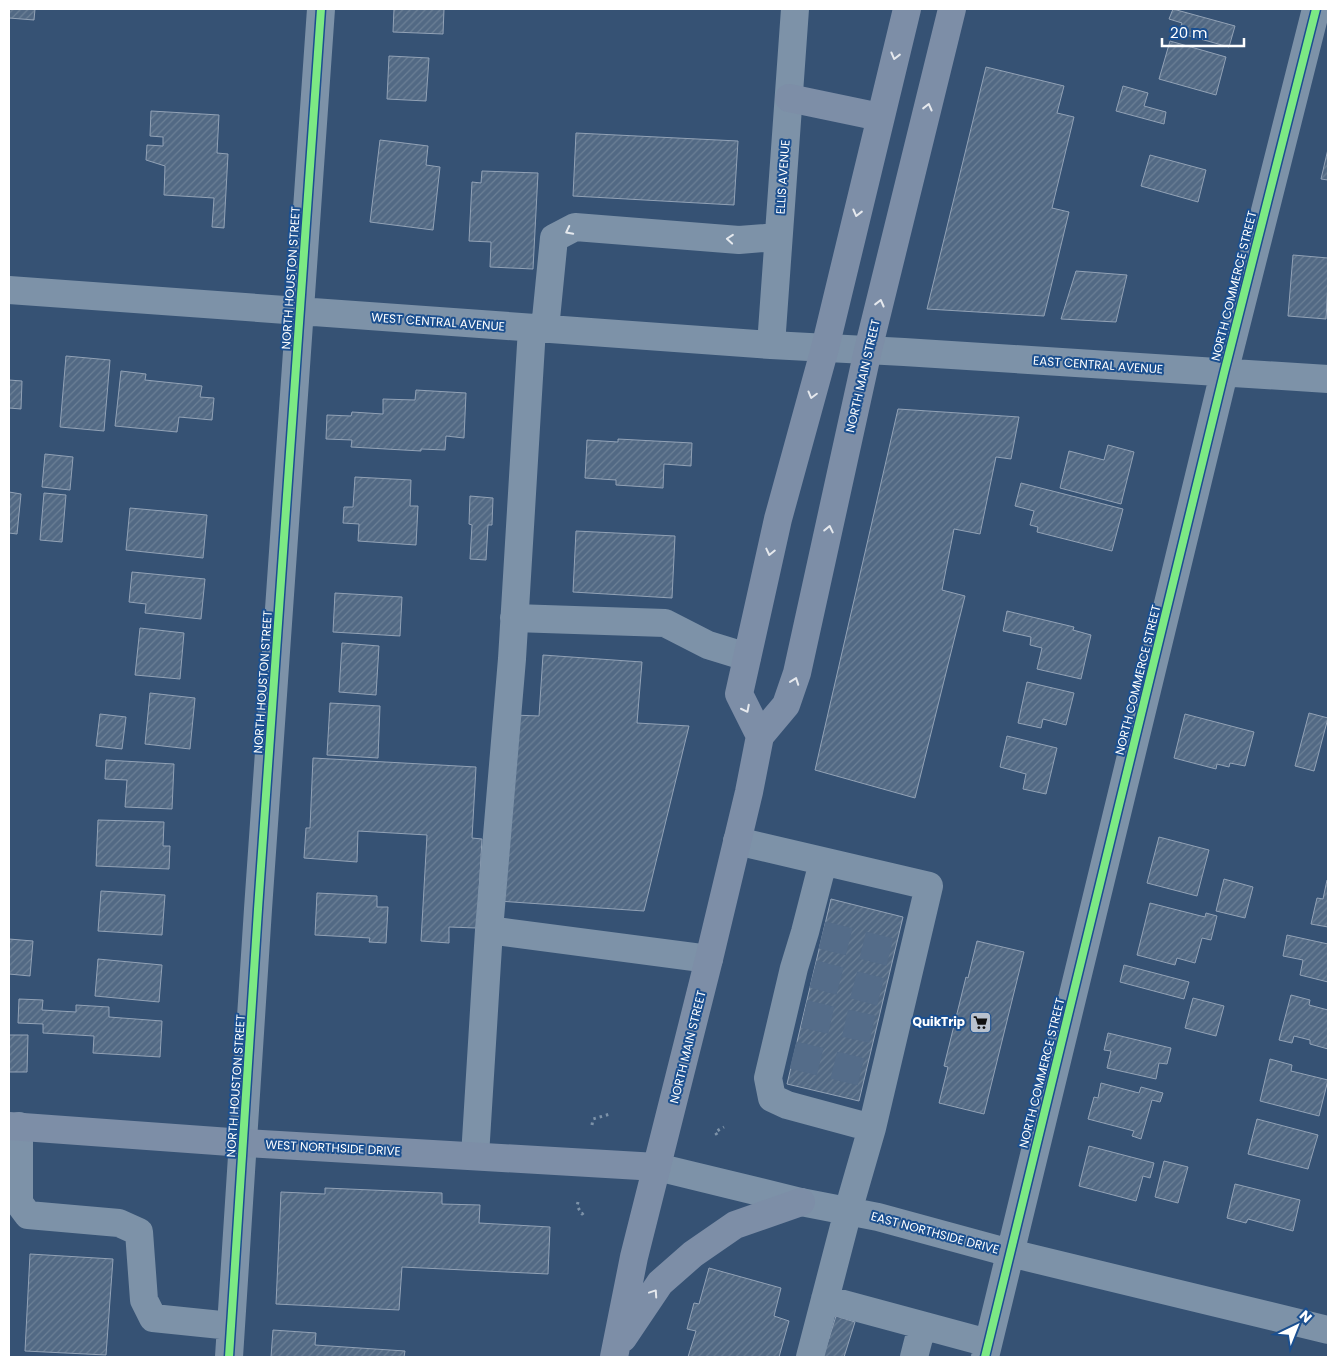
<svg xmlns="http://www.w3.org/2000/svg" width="1337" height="1366" viewBox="0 0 1337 1366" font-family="Poppins,sans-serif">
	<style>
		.building { fill: url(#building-hatch); stroke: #92a2b6 }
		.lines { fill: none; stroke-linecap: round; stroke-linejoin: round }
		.minor-tunnel { stroke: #546c89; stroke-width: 28; stroke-dasharray: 28 14; stroke-linecap: butt }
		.path { stroke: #7d92a8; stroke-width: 3; stroke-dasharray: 2.5 4; stroke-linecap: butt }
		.minor { stroke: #7d92a8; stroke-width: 28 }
		.major { stroke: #7d8ea7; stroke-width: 28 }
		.cycleway-casing { stroke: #1b4f8f; stroke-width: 11 }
		.cycleway { stroke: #7ce984; stroke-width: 8 }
		.oneway { stroke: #e5e8ed }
		.oneway2 { stroke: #e5e9ee }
		.labels { text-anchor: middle; stroke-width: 4; stroke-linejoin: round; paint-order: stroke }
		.street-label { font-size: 12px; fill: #fff; stroke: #1b4f8f }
		.poi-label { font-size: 12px; font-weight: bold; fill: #fff; stroke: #1b4f8f; text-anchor: end }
	</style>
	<defs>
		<pattern id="building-hatch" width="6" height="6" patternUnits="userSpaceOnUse" patternTransform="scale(1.25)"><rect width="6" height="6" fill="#526984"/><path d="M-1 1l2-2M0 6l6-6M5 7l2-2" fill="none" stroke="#6c8096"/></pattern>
	</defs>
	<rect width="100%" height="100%" fill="#365274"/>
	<path class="building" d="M9,9H35L34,20L9,18Z
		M394,9H444L443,34L393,32Z
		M1173,9L1235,26L1229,47L1179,33L1182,23L1169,19Z
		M1170,41L1226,57L1216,95L1159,79Z
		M389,56L429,58L426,101L387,99Z
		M986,67L1064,86L1057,113L1074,117L1052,208L1069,212L1044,316L927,309Z
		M1123,86L1148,93L1144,106L1166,112L1164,124L1116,111Z
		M151,111L219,115L217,153L228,154L224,228L212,227L214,198L164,195L165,166L146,160L147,145L163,146V137L150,136Z
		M576,133L738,141L734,205L573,196Z
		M380,140L428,146L426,165L440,167L433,230L370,222Z
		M1328,149V180L1321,179Z
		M1150,155L1206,170L1198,202L1141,186Z
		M482,171L538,173L533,269L490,267L491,242L469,241L472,182L481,183Z
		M1293,255L1328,258V282L1326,319L1288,316Z
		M1076,271L1127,275L1116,322L1061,319Z
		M66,356L110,360L104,431L60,427Z
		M121,371L146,374L145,380L202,386L200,397L214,398L212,420L179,417L177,432L115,426Z
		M9,380L22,381L21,409L9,408Z
		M416,390L466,393L464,438L446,436L445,450L421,449V451L351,447L352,440L326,439L327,415L351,416L352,412L383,414V399L415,400Z
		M898,409L1019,417L1011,459L996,457L980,534L954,529L942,590L965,596L915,798L815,770Z
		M618,439L692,443L691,466L664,464L663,488L616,485V480L585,478L587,440L618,442Z
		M1108,445L1134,452L1121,504L1060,488L1069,451L1104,460Z
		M45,454L73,457L70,490L42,487Z
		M355,477L411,480L410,506H418L416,545L358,541L359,524L343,523L344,507H353Z
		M1021,483L1123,509L1112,551L1037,532L1038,527L1030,525L1034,511L1015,506Z
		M9,492L21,494L17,534L9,533Z
		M44,493L66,495L62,542L40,540Z
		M470,496L493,498L492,525H488L486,560L470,559L472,525L469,524Z
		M130,508L207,515L203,558L126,550Z
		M576,531L675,536L672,598L573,592Z
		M132,572L205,579L201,619L145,613L146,604L129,602Z
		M335,593L402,597L400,636L333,632Z
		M1007,611L1074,627L1073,630L1091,635L1081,679L1037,669L1042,648L1030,645L1031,637L1003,631Z
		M140,628L184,633L180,679L135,675Z
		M342,643L379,646L376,695L339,692Z
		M543,655L642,662L637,723L689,726L644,911L498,901L513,715L539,716Z
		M1027,682L1074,693L1066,725L1043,719L1041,728L1018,723Z
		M150,693L195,698L190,749L145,744Z
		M330,703L380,706L378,758L327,755Z
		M1309,713L1328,718L1314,771L1295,766Z
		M100,714L126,717L122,749L96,746Z
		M1185,714L1254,732L1245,766L1230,763L1229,767L1217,764L1216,769L1174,758Z
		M1007,736L1057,748L1046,794L1023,789L1026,774L1000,767Z
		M313,758L476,767L472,838L482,839L477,928L449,927V943L421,941L427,835L358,831L357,862L304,858L306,828H310Z
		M106,760L174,764L172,809L125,807L127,780L105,779Z
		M98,820L164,822L163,846H170L169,869L96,866Z
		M1159,837L1209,850L1197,896L1147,883Z
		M1224,879L1253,887L1245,918L1216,911Z
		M1327,880H1328V927L1311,924L1317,898L1323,899Z
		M101,891L165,895L162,935L98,931Z
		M317,893L377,896V907H388L386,943L369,942L370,938L315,935Z
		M831,899L903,917L859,1101L787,1084Z
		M1150,903L1205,917L1206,913L1217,916L1211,940L1202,938L1195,963L1177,958L1175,965L1137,955Z
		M1287,935L1328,944V982L1300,975L1303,960L1283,956Z
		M9,939L33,941L30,976L9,974Z
		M977,941L1024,952L984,1114L939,1103L948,1067L944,1066L966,977L968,978Z
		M98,959L162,965L159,1002L95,996Z
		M1124,965L1189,982L1184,999L1120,982Z
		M1291,995L1310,1000L1309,1005L1328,1010V1049L1310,1044V1040L1294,1036L1292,1043L1279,1040Z
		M1193,998L1224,1006L1216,1036L1185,1028Z
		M19,999L43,1000L42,1010L76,1012V1005L109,1007V1017L162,1021L160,1057L93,1053L94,1036L43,1033V1024L18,1023Z
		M1108,1033L1171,1048L1167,1064L1159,1063L1156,1079L1107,1068L1111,1051L1104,1050Z
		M9,1035H28L27,1072H9Z
		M1270,1059L1292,1065L1291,1071L1328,1080L1319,1116L1260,1101Z
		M1101,1083L1139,1093L1141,1087L1163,1093L1160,1102L1152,1100L1141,1139L1132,1136L1134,1131L1088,1119L1094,1097L1098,1098Z
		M1257,1119L1318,1135L1308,1169L1248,1154Z
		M1089,1146L1154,1163L1150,1178L1143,1176L1136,1201L1079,1186Z
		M1164,1161L1188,1167L1178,1203L1155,1197Z
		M1235,1184L1300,1200L1293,1231L1248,1219L1246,1223L1227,1218Z
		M325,1188L442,1193V1204L480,1205L479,1223L550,1227L548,1274L402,1267L399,1310L276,1304L281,1192L325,1194Z
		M30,1254L113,1259L106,1355L25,1351Z
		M709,1268L781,1288L774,1316L789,1321L779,1357H688L696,1331L687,1329L694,1303L699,1304Z
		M836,1316L855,1322L844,1357H823Z
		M273,1330L316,1333L315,1345L405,1351L404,1357H271Z"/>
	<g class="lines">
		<path class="minor-tunnel" d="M822,935L894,953
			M813,974L885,993
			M804,1014L876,1030
			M793,1055L866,1073"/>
		<path class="path" d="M592,1125L593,1119L610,1114
			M717,1135L715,1132L724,1127
			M578,1202L577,1206L582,1214L586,1211"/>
		<path class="minor" d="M9,290L771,345L904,352L1328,379
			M545,329L554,238L575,227L739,240L778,237
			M771,345L795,9
			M514,618L665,623L708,645L747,657
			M737,841L929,886L872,1128L848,1211L810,1357
			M823,862L805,932L794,968L768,1078L772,1098L787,1105L872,1128
			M489,930L512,659L532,328
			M19,1126V1203L28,1215L119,1223L139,1232L144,1300L153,1318L231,1326
			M475,1156L489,930L709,959
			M657,1167L801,1202L878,1217L1010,1253L1328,1330
			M825,1299L988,1343
			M229,1357L258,909L321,9
			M914,1357L922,1326
			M985,1357L1224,373L1316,9"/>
		<path class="major" d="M789,98L880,117
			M760,736L739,694L778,519L825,348L907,9
			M9,1126L244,1143L657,1167
			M623,1338L660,1283L693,1254L735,1225L801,1202
			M614,1357L634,1257L709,959L749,792L760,736L786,705L797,673L868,350L952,9"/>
		<defs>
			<path id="cycleway" d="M229,1357L258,909L321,9
				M985,1357L1224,373L1316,9"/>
		</defs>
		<use href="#cycleway" class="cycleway-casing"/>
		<use href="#cycleway" class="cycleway"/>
	</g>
	<defs><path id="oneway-chevron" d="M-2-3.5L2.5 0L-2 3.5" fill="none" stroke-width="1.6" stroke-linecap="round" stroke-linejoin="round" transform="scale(1.25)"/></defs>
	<g class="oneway">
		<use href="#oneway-chevron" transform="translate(895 56) rotate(104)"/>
		<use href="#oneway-chevron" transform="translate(928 107) rotate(-76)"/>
		<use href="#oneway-chevron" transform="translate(857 213) rotate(104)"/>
		<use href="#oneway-chevron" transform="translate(880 303) rotate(-76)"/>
		<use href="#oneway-chevron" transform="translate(812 395) rotate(105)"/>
		<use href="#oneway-chevron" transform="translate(829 529) rotate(-78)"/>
		<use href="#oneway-chevron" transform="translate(770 552) rotate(103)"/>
		<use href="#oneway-chevron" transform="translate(795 681) rotate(-70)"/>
		<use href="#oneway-chevron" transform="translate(746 709) rotate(63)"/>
		<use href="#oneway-chevron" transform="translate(654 1293) rotate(-56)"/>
	</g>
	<g class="oneway2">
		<use href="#oneway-chevron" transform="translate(569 231) rotate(153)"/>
		<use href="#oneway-chevron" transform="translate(730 239) rotate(-175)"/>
	</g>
	<defs>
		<symbol id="supermarket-square" viewBox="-11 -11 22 22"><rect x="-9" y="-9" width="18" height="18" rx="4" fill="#b9c2ce" stroke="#1b4f8f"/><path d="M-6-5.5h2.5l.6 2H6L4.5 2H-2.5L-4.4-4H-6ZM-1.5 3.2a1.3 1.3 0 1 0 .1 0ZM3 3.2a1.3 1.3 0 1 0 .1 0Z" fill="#111"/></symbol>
	</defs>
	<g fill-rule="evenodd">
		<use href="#supermarket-square" x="968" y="1010" width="25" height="25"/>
	</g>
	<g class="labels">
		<g class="street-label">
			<text transform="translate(783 177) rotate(-86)" y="4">ELLIS AVENUE</text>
			<text transform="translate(291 278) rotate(-86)" y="4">NORTH HOUSTON STREET</text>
			<text transform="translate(1234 286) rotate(-76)" y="4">NORTH COMMERCE STREET</text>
			<text transform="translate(438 322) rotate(4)" y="4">WEST CENTRAL AVENUE</text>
			<text transform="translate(1098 365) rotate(4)" y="4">EAST CENTRAL AVENUE</text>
			<text transform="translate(863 376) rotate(-77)" y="4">NORTH MAIN STREET</text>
			<text transform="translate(1138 680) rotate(-76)" y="4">NORTH COMMERCE STREET</text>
			<text transform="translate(263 682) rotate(-86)" y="4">NORTH HOUSTON STREET</text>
			<text transform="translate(688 1047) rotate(-76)" y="4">NORTH MAIN STREET</text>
			<text transform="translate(1042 1073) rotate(-76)" y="4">NORTH COMMERCE STREET</text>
			<text transform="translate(236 1086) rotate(-86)" y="4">NORTH HOUSTON STREET</text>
			<text transform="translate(333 1148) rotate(3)" y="4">WEST NORTHSIDE DRIVE</text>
			<text transform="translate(935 1233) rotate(15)" y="4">EAST NORTHSIDE DRIVE</text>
		</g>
		<g class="poi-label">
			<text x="965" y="1026">QuikTrip</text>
		</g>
	</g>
	<rect width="1337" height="1366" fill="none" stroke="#ffffff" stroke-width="20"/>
	<g transform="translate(1297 1326) rotate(43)" stroke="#1b4f8f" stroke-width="4" paint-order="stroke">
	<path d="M0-4L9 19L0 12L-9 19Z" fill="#ffffff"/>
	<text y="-8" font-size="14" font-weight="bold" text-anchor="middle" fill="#ffffff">N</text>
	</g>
	<path d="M1162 38v8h82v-8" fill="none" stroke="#ffffff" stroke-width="2.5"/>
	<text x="1170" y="38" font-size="15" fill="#ffffff" stroke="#1b4f8f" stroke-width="4" paint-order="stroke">20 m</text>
</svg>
